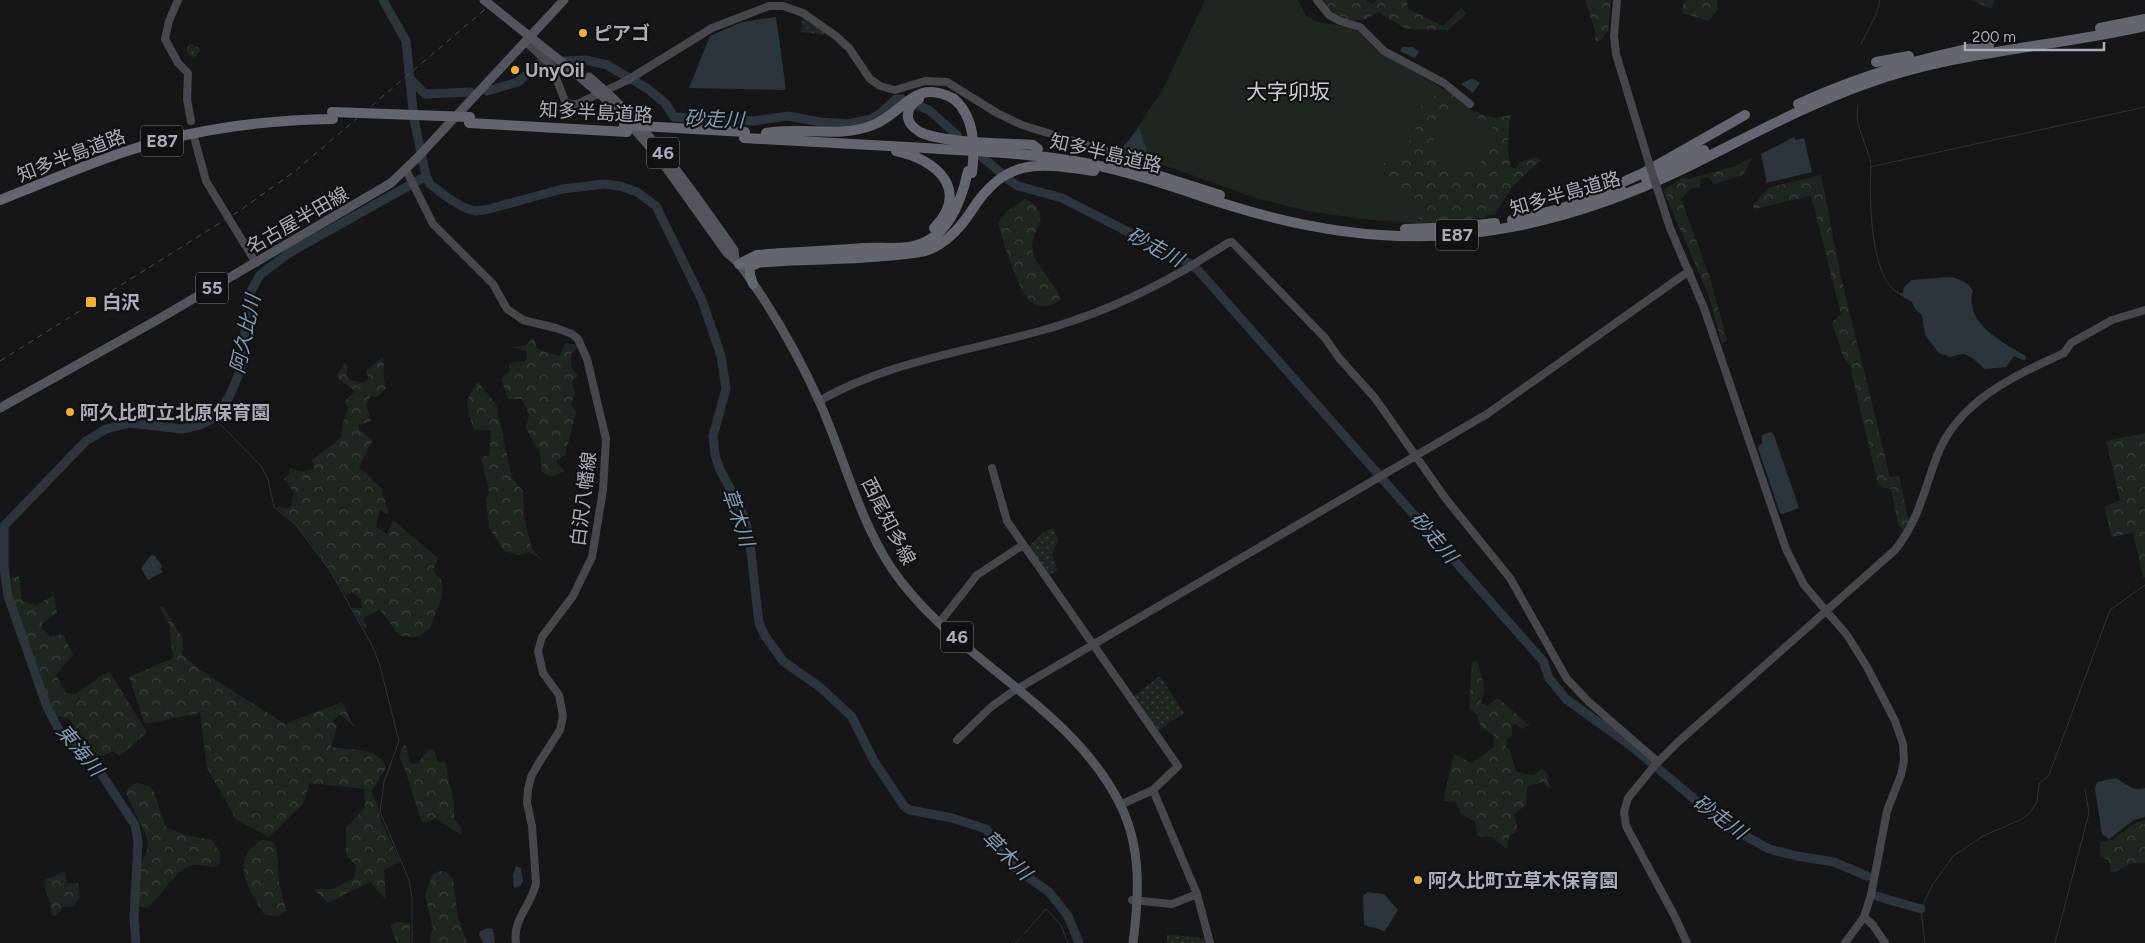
<svg xmlns="http://www.w3.org/2000/svg" width="2145" height="943" viewBox="0 0 2145 943" font-family="Figtree,'Noto Sans JP',sans-serif">
	<style>
		.green { fill: #1e261f }
		.forest { fill: url(#forest-crowns) }
		.park { fill: url(#park-dots) }
		.water { fill: #2c353c }
		.lines { fill: none; stroke-linecap: round; stroke-linejoin: round }
		.stream { stroke: #2c353c; stroke-width: 1 }
		.river { stroke: #2c353c; stroke-width: 9 }
		.secondary { stroke: #45474d; stroke-width: 8 }
		.primary { stroke: #53555c; stroke-width: 9 }
		.highway { stroke: #63666e; stroke-width: 10 }
		.rail { stroke: #4a4c52; stroke-width: 1; stroke-dasharray: 6 5; stroke-linecap: butt }
		.secondary-bridge { stroke: #45474d; stroke-width: 8 }
		.primary-bridge { stroke: #53555c; stroke-width: 9 }
		.highway-bridge { stroke: #63666e; stroke-width: 10 }
		.poi-dot { fill: #f2b134; stroke: #111113; stroke-width: 2 }
		.labels { text-anchor: middle; stroke-width: 4.5; stroke-linejoin: round; paint-order: stroke }
		.shield { fill: #111113; stroke: #7b7e86; stroke-width: 1 }
		.shield-label { font-size: 18px; font-weight: bold; fill: #a8adb8 }
		.poi-label { font-size: 19px; font-weight: bold; fill: #a8adb8; stroke: #111113; text-anchor: start }
		.street-label { font-size: 19px; fill: #a8adb8; stroke: #111113 }
		.water-label { font-size: 20px; font-style: italic; fill: #7f9bb3; stroke: #111113 }
		.quarter-label { font-size: 21px; fill: #c9ccd4; stroke: #111113 }
	</style>
	<defs>
		<pattern id="forest-crowns" width="20" height="18" patternUnits="userSpaceOnUse" patternTransform="scale(1.25)"><rect width="20" height="18" fill="#1e261f"/><path d="M2 6a3 3 0 1 1 6 0M12 15a3 3 0 1 1 6 0" fill="none" stroke="#3c433d"/></pattern>
		<pattern id="park-dots" width="8" height="8" patternUnits="userSpaceOnUse" patternTransform="scale(1.25)"><rect width="8" height="8" fill="#1e261f"/><path d="M2 2h.1M6 6h.1" fill="none" stroke="#3c433d" stroke-width="1.8" stroke-linecap="round"/></pattern>
	</defs>
	<rect width="100%" height="100%" fill="#161618"/>
	<path class="green" d="M1205,0H1298L1306,16L1320,22L1352,28L1359,32L1374,48L1439,86L1476,113L1496,118L1512,114L1507,128L1496,214L1446,223H1410L1362,219L1306,211L1250,196L1122,150L1163,89Z"/>
	<path class="forest" d="M1320,0H1365L1373,4L1376,0H1406L1409,9L1443,26L1462,7L1466,14L1448,30L1406,29L1378,12C1357,29 1337,18 1320,0Z
		M1585,0H1611L1608,31L1600,41L1597,42L1595,39L1596,34Z
		M1684,0H1717L1718,9L1709,21L1682,13Z
		M1970,0H1995L1991,8Z
		M1440,87L1459,99L1461,110L1439,129L1428,148L1446,172L1460,176C1482,164 1498,151 1492,125L1487,120L1472,118L1476,112L1492,118L1509,116L1508,152L1511,167L1516,169L1520,162L1537,157L1541,160L1513,186L1500,206L1484,218L1420,220L1407,190L1392,183L1378,163L1397,162L1401,145L1418,136L1412,119L1426,98L1435,96Z
		M1753,157L1743,175L1714,184L1708,177L1701,179L1700,187L1692,188L1681,199L1710,278L1727,340L1722,344L1709,296L1663,190L1684,177L1688,179L1735,166Z
		M1821,175L1840,273L1890,477L1899,476L1909,522L1904,532L1898,524L1891,489L1884,488L1878,484L1850,366L1844,359L1832,322L1841,314L1811,196L1754,209L1753,205L1768,188Z
		M1025,199C1058,215 1027,231 1033,253C1037,268 1060,288 1060,300C1053,306 1039,310 1031,302C1016,287 1004,244 998,223L1007,211Z
		M532,338L535,341L537,349L559,356L566,343L574,344L577,348L571,354V366L578,376L572,381L575,394L571,404L576,413L565,455L556,462L565,471L551,477L542,472L540,453L526,428L529,415L522,399H508L501,378L509,372L510,363L525,361L527,359L526,351L511,347L527,345Z
		M383,357C385,368 382,377 386,388L377,397L371,396L366,405L371,421L359,425V430L373,440L359,467L381,488L389,515L380,510L376,527L387,534L393,520L438,558L433,571L442,581V596L430,628L419,637L400,636L380,610L363,618L367,628H364L352,608H362L361,599L352,592L346,595C325,562 307,532 276,507L290,508L294,493L284,479L289,474L290,468L302,472L314,469L312,460L341,438L343,422L349,407L344,402L355,391L336,377L344,363L348,367L346,375L349,380L363,383L369,379L366,371Z
		M478,382L496,404L512,478L523,491L524,517L532,549L542,560L529,552L519,555L504,551L489,527L486,500L489,492L481,457L489,455L491,430H474C467,406 462,403 478,382Z
		M2145,433V577H2143L2133,533L2112,537L2104,507L2120,500L2106,441Z
		M19,576L22,601L37,605L54,595L57,613L42,623V629L51,637L63,634L73,655L56,675L66,693L75,694L109,671L147,732L120,756L113,751L103,756L93,755L87,739L79,735L69,719L57,716L49,708L14,610L11,578Z
		M159,606H163L183,639L182,655L199,669L285,724L342,702L354,727L340,714L333,721L337,727L331,747C349,750 380,747 386,768L371,792L378,806L381,821L400,861L384,870L386,900L370,882L328,903L314,889H333L354,878L356,866L346,854V829L365,807L364,789L310,783L302,805L269,837L236,819L207,768L200,713L145,724L129,677L173,658L169,624Z
		M1477,661L1485,688L1481,703L1487,706L1498,698L1529,725L1522,729L1515,724L1512,726V736L1507,739L1506,747L1510,751L1516,771C1526,774 1535,779 1541,768L1549,775L1547,781L1551,787H1548L1543,782L1527,787L1526,805L1514,814L1518,831L1510,835L1506,849L1493,837L1478,836L1474,821L1461,814L1456,802L1443,801L1454,754L1472,763L1494,747V735L1481,727L1477,714L1469,709L1472,662Z
		M405,743L411,764L418,763L429,749L434,750L438,762H445L454,803V819L462,829L461,835L435,818L429,822H422C413,800 410,778 399,757Z
		M137,783L150,786L154,792L166,827L185,835L212,840L220,853V863L214,867C207,867 201,864 194,865C174,869 163,896 147,908C108,903 150,860 148,843C147,834 130,804 126,792L130,786Z
		M2145,820V863H2132L2112,873L2108,860L2100,857V842C2119,843 2126,823 2145,820Z
		M262,840L270,841L274,843L277,852L279,883L286,911L278,916L264,914C248,889 228,860 262,840Z
		M440,871L446,872L453,879L458,917L467,943H431L429,936L433,929L425,895L433,874Z
		M64,872L68,883H78L80,897L74,906L63,907L56,916L52,915C50,910 51,909 50,903C49,894 42,889 45,879Z
		M397,922L410,923V943H397L390,925Z"/>
	<path class="park" d="M803,17L825,33L824,35L801,32Z
		M189,43L201,49L194,59L186,52Z
		M1053,528L1058,541L1052,553L1057,570L1049,576L1028,547L1043,533Z
		M1160,676L1184,713L1157,731L1134,701L1135,695Z
		M1167,934L1209,939L1210,943H1167Z"/>
	<path class="water" d="M776,17L786,90L689,88L710,36L742,22Z
		M1402,47H1413L1419,52L1415,58L1400,51Z
		M1472,78L1480,83L1473,93L1461,84Z
		M1139,128L1149,157L1147,160L1122,152L1121,149Z
		M1794,137L1796,140L1804,138L1812,172L1767,183L1761,154Z
		M1950,277C1960,279 1968,282 1973,291C1963,322 2004,344 2026,356L2025,361L2014,356L2006,367L1985,369L1971,357L1964,354H1961L1950,357L1939,353L1925,335L1922,315L1915,309L1912,302L1900,295V293H1903L1904,287L1912,280Z
		M1771,432L1774,435L1799,508L1783,514L1780,513L1758,448L1762,443V435Z
		M151,555L155,556L162,566L161,569L163,572L148,580L141,568Z
		M2116,778C2125,784 2134,792 2145,788V817L2134,820L2109,839L2102,834L2095,789L2097,782Z
		M516,866L521,868L523,881L520,886L514,888L513,875Z
		M1368,892L1384,894L1398,910L1385,931L1364,925L1363,896Z
		M488,928L493,929L495,943H483L479,935L480,931Z"/>
	<g class="lines">
		<path class="stream" d="M1861,44L1876,15L1880,0
			M1858,105C1858,109 1857,113 1857,117C1858,132 1872,155 1871,169C1869,195 1870,287 1902,294
			M1870,167L2145,107
			M214,418L261,466L268,479L274,507L296,525L331,572L373,647L380,666L399,741L384,782L380,812L409,880L412,899V943
			M1024,934L1046,909L1061,925L1068,943
			M1015,943L1020,938
			M1925,943L1921,909L1933,884L1949,862L1953,856L1983,836L2022,819L2030,813L2037,802L2039,784L2049,775L2110,610L2145,585
			M2055,943L2089,813L2085,789"/>
		<path class="river" d="M383,0L406,41L414,119L426,176L430,184L448,198L463,207L475,211L489,209L562,189L604,184L620,186L637,192L656,206L702,300L721,356L726,389L713,436L715,455L720,470L735,497L744,517L749,535L757,606L759,623L765,636L783,661L821,688L852,717L874,761L904,806L910,810L952,818L986,829L1014,867L1049,892L1068,916L1079,943
			M410,79L425,94L471,92
			M487,91L518,82L541,62L586,60L607,65L648,89L665,103L674,117L753,121L788,116L820,122L849,124L871,119L881,113L896,99H902
			M917,105L929,110L957,135
			M982,157L1000,172
			M1009,180L1018,186L1062,198L1185,261L1198,270L1543,661L1549,678L1566,699L1630,745L1724,824L1769,849L1797,856L1834,862L1867,876
			M4,527V567L8,596L47,707L59,730L85,754L100,772L135,825L138,842L134,919L136,943
			M0,530L86,441L106,429L130,423L182,429L200,425L214,418L229,397L240,371L248,307L251,291L260,275L289,253L426,176
			M1876,896L1921,909"/>
		<path class="secondary" d="M178,0L169,21L165,39L178,63L188,73L187,99L191,121
			M1317,0L1329,15L1340,21L1360,27L1384,51L1444,83L1470,104
			M1617,0L1614,36L1616,54L1649,163
			M525,41L551,65L565,101L570,104H577L626,81L712,28L769,6H783L803,13L836,36L849,48L870,79L880,86L895,90L925,81L947,82L997,113L1022,125L1115,154
			M194,137L206,181L256,263
			M406,170L433,224L493,284L507,309L523,320L556,328L572,334L578,339L587,359L606,439L603,490L592,557L573,596L542,637L538,651L543,673L559,695L563,716L560,730L537,766L531,777L528,789L527,803L532,826L536,883C532,905 512,919 516,943
			M1658,191L1670,228L1704,308L1786,549L1804,585L1847,635L1867,667L1895,721L1903,744L1904,760L1901,775L1887,811L1871,895L1864,917L1845,943
			M1189,267L1228,243L1232,242L1325,338L1339,358L1375,398L1446,499L1510,578L1567,679L1589,702L1658,762
			M819,401C885,363 963,352 1036,332C1089,318 1139,296 1186,269
			M992,468L1007,521L1178,766L1153,790L1120,805
			M940,622L977,575L1023,545
			M957,740L991,707L1012,692L1487,414L1689,271
			M1153,790L1197,894L1210,943
			M1132,900L1172,904L1197,894
			M1864,917L1873,925L1885,943
			M1687,943L1674,915L1626,826L1624,812L1628,798L1655,765L1678,742L1895,550C1919,520 1924,490 1937,456C1958,401 2014,376 2064,353L2071,343L2112,320L2145,310"/>
		<path class="primary" d="M568,67L614,106L657,155L727,253C742,263 752,283 763,298C784,331 803,365 819,401C843,454 859,520 892,569C954,660 1070,704 1120,804C1142,848 1139,896 1133,943
			M589,77C648,125 690,188 734,250L735,258
			M0,408L157,320L391,183L417,158L564,0"/>
		<path class="highway" d="M2100,28L2145,19
			M1876,62L1909,56
			M919,99C912,103 907,109 908,118C909,124 915,129 920,132C941,143 1006,143 1033,145L1038,149
			M1798,104C1860,76 1922,57 1989,45
			M469,123L627,132
			M766,133C800,126 839,139 873,125C904,113 914,77 954,99
			M744,138C810,142 875,145 940,149C989,152 1038,154 1085,163C1133,172 1179,189 1225,204C1301,228 1381,242 1461,234C1540,227 1612,203 1683,169C1744,139 1803,106 1868,83C1957,51 2053,47 2145,26
			M896,151C936,159 971,190 934,228
			M1138,169L1220,195
			M1646,179L1704,150
			M1612,187L1643,173L1745,115
			M0,200C41,184 82,166 124,152C192,129 262,120 333,119
			M1512,220L1556,210L1621,189
			M1405,229L1458,227L1495,223
			M743,262L757,255C792,252 828,251 863,248C879,247 894,249 909,247C947,241 961,203 968,171
			M739,264C762,263 785,260 807,260C843,259 878,258 913,253C918,252 923,252 928,250C947,243 961,227 972,210C1006,157 1038,163 1094,171
			M753,284L750,275V267L758,263"/>
		<path class="rail" d="M0,361L239,211L294,172L496,0"/>
		<path class="secondary-bridge" d="M1649,163L1658,191"/>
		<path class="primary-bridge" d="M484,0L568,67"/>
		<path class="highway-bridge" d="M954,99C975,117 975,147 972,173
			M332,112L470,117
			M624,125L745,132"/>
	</g>
	<g class="poi-dot">
		<circle cx="583" cy="33" r="5"/>
		<circle cx="515" cy="70" r="5"/>
		<rect x="85" y="296" width="12" height="12" rx="2.5"/>
		<circle cx="70" cy="412" r="5"/>
		<circle cx="1418" cy="880" r="5"/>
	</g>
	<g class="labels">
		<g class="shield">
			<rect x="141" y="125.5" width="42" height="31" rx="4"/>
			<rect x="647" y="137.5" width="32" height="31" rx="4"/>
			<rect x="1436" y="219.5" width="42" height="31" rx="4"/>
			<rect x="196" y="272.5" width="32" height="31" rx="4"/>
			<rect x="941" y="621.5" width="32" height="31" rx="4"/>
		</g>
		<g class="shield-label">
			<text x="162" y="147">E87</text>
			<text x="663" y="159">46</text>
			<text x="1457" y="241">E87</text>
			<text x="212" y="294">55</text>
			<text x="957" y="643">46</text>
		</g>
		<g class="poi-label">
			<text x="593" y="40">ピアゴ</text>
			<text x="525" y="77">UnyOil</text>
			<text x="102" y="309">白沢</text>
			<text x="80" y="419">阿久比町立北原保育園</text>
			<text x="1428" y="887">阿久比町立草木保育園</text>
		</g>
		<g class="street-label">
			<text transform="translate(596 112) rotate(3)" y="7">知多半島道路</text>
			<text transform="translate(1106 153) rotate(13)" y="7">知多半島道路</text>
			<text transform="translate(71 155) rotate(-21)" y="7">知多半島道路</text>
			<text transform="translate(1565 193) rotate(-16)" y="7">知多半島道路</text>
			<text transform="translate(297 220) rotate(-30)" y="7">名古屋半田線</text>
			<text transform="translate(583 499) rotate(-83)" y="7">白沢八幡線</text>
			<text transform="translate(889 521) rotate(63)" y="7">西尾知多線</text>
		</g>
		<g class="water-label">
			<text transform="translate(714 119) rotate(2)" y="7">砂走川</text>
			<text transform="translate(1155 247) rotate(28)" y="7">砂走川</text>
			<text transform="translate(245 334) rotate(-78)" y="7">阿久比川</text>
			<text transform="translate(738 517) rotate(71)" y="7">草木川</text>
			<text transform="translate(1434 537) rotate(49)" y="7">砂走川</text>
			<text transform="translate(80 750) rotate(50)" y="7">東海川</text>
			<text transform="translate(1720 817) rotate(36)" y="7">砂走川</text>
			<text transform="translate(1007 855) rotate(45)" y="7">草木川</text>
		</g>
		<g class="quarter-label">
			<text x="1288" y="99">大字卯坂</text>
		</g>
	</g>
	<path d="M1965 42v8h139v-8" fill="none" stroke="#a8adb8" stroke-width="2.5"/>
	<text x="1972" y="42" font-size="15" fill="#a8adb8" stroke="#111113" stroke-width="4" paint-order="stroke">200 m</text>
</svg>
